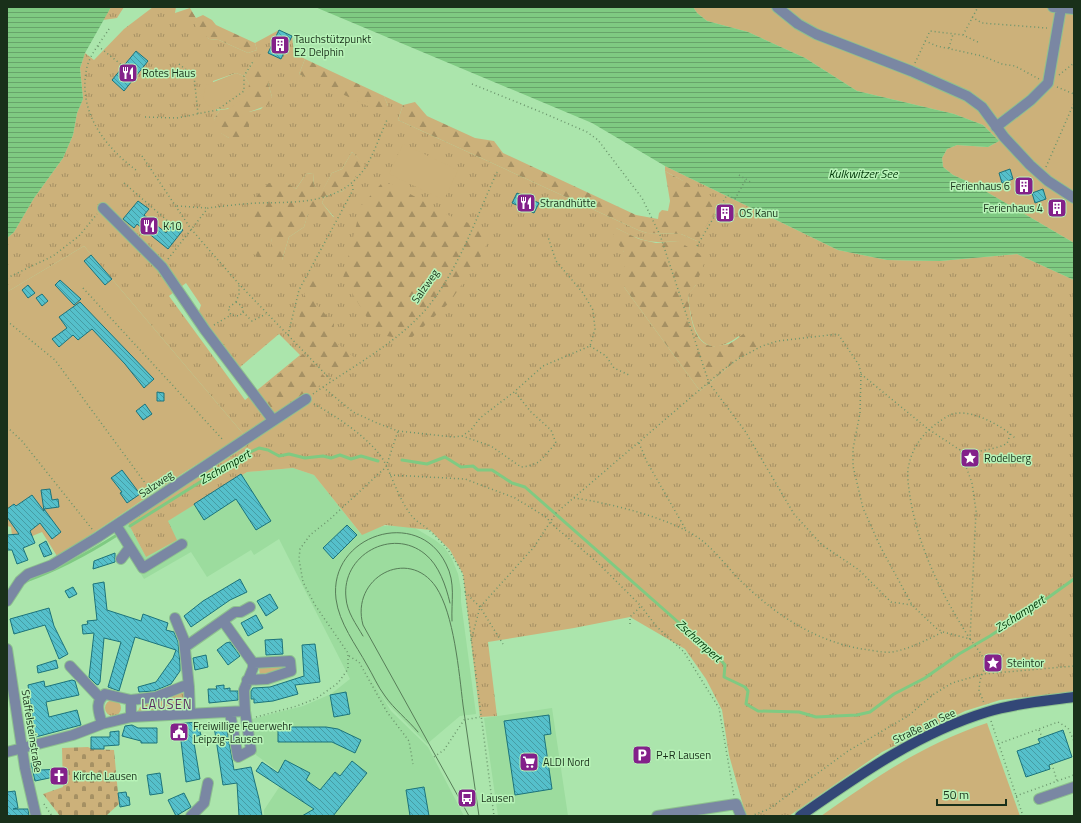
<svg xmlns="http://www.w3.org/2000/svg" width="1081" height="823" viewBox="0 0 1081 823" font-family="'Titillium Web',sans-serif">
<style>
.built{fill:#9cdc9e}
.grass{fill:url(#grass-tufts);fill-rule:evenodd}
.forest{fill:url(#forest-firs)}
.cemetery{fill:url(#cemetery-stones)}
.park{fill:#ccb17a}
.water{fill:url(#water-rules)}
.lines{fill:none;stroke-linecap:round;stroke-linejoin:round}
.stream{stroke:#7fca82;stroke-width:3}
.building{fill:url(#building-back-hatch);stroke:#1c737b}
.minor-casing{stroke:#8ec18f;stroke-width:12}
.major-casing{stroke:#8ec18f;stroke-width:12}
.path{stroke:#6b956c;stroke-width:1.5;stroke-dasharray:1 3;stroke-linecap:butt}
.minor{stroke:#7a87a3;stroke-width:10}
.major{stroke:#334777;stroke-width:10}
.tram{stroke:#577d58;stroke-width:1}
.labels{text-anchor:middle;stroke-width:3;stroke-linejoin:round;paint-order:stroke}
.poi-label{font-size:11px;fill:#19301a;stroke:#b8f3b8;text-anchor:start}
.street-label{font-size:11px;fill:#19301a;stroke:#b8f3b8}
.water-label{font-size:12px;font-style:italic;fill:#003708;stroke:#b8f3b8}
.quarter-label{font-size:13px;letter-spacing:1px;fill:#5e2f61;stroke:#b8f3b8}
</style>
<defs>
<pattern id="grass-tufts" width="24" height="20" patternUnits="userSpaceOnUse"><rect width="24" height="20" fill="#ccb17a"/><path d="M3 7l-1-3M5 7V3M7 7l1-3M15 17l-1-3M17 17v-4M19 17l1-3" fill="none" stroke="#a59063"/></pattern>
<pattern id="forest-firs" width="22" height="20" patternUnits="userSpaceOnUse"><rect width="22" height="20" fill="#ccb17a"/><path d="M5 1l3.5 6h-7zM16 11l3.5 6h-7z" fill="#a59063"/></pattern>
<pattern id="cemetery-stones" width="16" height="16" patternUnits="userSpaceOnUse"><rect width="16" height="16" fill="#ccb17a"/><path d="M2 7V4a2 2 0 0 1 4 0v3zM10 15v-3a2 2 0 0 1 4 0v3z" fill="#a59063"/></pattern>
<pattern id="water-rules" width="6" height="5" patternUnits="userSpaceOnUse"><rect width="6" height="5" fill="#7fca82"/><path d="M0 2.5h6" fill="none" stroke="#67a46a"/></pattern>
<pattern id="building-back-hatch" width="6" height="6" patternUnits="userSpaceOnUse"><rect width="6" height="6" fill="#55c0cb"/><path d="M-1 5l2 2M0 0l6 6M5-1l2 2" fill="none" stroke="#469ca4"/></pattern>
</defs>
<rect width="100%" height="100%" fill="#abe5ac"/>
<path class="built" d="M293 468 314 475 361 534 383 526H402L415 528 435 540 444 547 452 559 458 574 461 590V602L476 714 460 716 427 744 387 703 352 647 391 711 428 747 464 816H264V810L286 777 256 755 252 719 303 706 331 694 350 679 279 539 254 555 251 550 207 577 191 552 144 579 115 531 128 523 146 557 167 521 247 472Z
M552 708 568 816H498L484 718Z"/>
<path class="grass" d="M111 7H124L117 18 103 20Z
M153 7H176L175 13 195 20 209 39 219 40 248 53 257 50 255 43 279 30 268 53 281 59 292 36 294 53 305 59 299 74 388 106 384 96 403 105 398 120 638 230 647 233 681 234 697 241 683 181 665 171V166L838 250 887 260 940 261 1017 254 1074 280V692L1000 700 965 711 882 752 789 816H746L729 755 722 710 706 679 685 649 630 617 574 628 488 642 497 716 480 717 463 574 450 550 430 530 385 525 362 535 314 475 293 468 247 472 168 521 177 540 146 557 128 523 246 446 245 436 84 246 7 292V238L14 232 34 198 63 158 73 135 77 113 83 99 80 68 85 53 94 60 124 29ZM253 62 268 83 272 97 261 109 249 112V136L229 138 221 133 214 119 220 110 216 111 213 81 236 73 244 76ZM352 152 364 165 343 191 325 196 322 203 334 217 308 213 304 227 289 237 282 260 273 247 271 238 267 185C280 180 286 182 296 189L306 174 313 173 314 186 322 192 332 173 342 169ZM616 228C642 241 648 244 678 241L696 285 688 294C691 327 700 365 739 336L748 352 738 359 700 391 624 287V252ZM186 283 201 305 198 314 239 368 279 334 300 355 245 400 169 296Z
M288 663 289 669 260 676 259 668 267 665Z
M181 691 185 694V707L183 709 142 713 138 711 140 707Z
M105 708a8 8 0 1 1 16 0a8 8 0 1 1-16 0Z"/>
<path class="forest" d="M190 8 196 18 203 15 212 20 216 25 255 43 257 50 248 53 219 40 209 39 196 27 195 20 176 21 175 13Z
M305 59 384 96 388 106 383 113 299 74Z
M253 62 275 73 268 83 272 97 268 105 249 112V136L240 141 229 138 215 130 214 119 220 110 228 109 249 84 244 76Z
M415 102 427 116 475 138 494 141 503 153 636 215 658 219 659 213 662 210 668 211 670 201 665 171C682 181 700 188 716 200V209L697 241 681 234 647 233 638 230 398 120 403 105Z
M352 152 365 165 343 191 325 196 322 203 334 218 316 219 308 214 304 227 289 237 282 260 261 261 251 251 272 247 271 238C267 236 262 234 260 232 244 217 257 180 279 181 286 182 291 185 296 189L306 174 313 173 314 186 322 191 332 173 342 169Z
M381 184H392L450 216 482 228 490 237 483 253 450 302 409 340 381 335 369 321 343 278 361 206Z
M616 228 639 239 656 243 678 241 706 258 696 285 688 295C690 311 692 349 717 346 720 345 725 345 729 344 736 340 743 334 749 329L758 331 761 338 762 346 738 359 700 391 624 287V252L614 238 613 230Z
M310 276 322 282 316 304 334 324 333 340 356 359 334 375C324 366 312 356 303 345 292 330 305 292 310 276Z
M303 354 328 380 284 409H272L259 391Z"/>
<path class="cemetery" d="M88 747 92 749 114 750 119 804 107 815 103 816H60L43 794 63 787 62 748Z"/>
<path class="park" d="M693 7H1074V243L973 184 953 175 943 167 942 158 947 149 957 145 988 147 999 141 983 125 954 114 857 91 805 58 748 32 707 21 697 13Z
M236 73 244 76 249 84C248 105 212 122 203 97L206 85Z
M403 144 458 170 444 200 389 174Z
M84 246 245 436C180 471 121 517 57 556L42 532 13 544 11 527 7 526V292Z
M987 723 1020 816H821C877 777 921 745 987 723Z"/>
<path class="water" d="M7 7H111L85 53 80 68 83 99 77 113 73 135 63 158 34 198 14 232 7 238Z
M315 7H693L697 13 707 21 748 32 805 58 857 91 954 114 983 125 999 141 988 147 957 145 947 149 942 158 943 167 953 175 973 184 1074 243V280L1017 254 940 261 887 260 838 250 665 166 592 123Z"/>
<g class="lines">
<path class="stream" d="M402 460 427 464 445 457 461 467 473 466 478 470H492L512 483 525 487 720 659 725 665 724 677 745 687 748 691 746 704 758 711 799 712 816 717 857 715 870 712 894 694 925 678 959 654 990 636 1049 597 1074 579
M130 526 240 457 259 448 268 450 279 456 289 454 305 458 323 456 331 458 340 455 351 459 361 456 378 461
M26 581C60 569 87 554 117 535"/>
</g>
<path class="building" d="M279 30 292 36 281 59 268 53Z
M136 51 148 61 124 91 112 80Z
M1010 169 1013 179 1002 183 999 173Z
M1028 179 1031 190 1020 194 1016 183Z
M1043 189 1046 199 1035 203 1032 193Z
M517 193 539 203 534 213 512 203Z
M138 201 149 209 144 215 166 233 174 223 183 230 168 249 137 224 134 228 123 219Z
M1060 201 1064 211 1053 215 1049 204Z
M91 255 112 279 105 285 84 261Z
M60 280 81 299 74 305 55 285Z
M28 285 35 293 28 298 22 290Z
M42 294 48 301 42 306 36 298Z
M80 302 154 379 144 388 125 364 92 329 78 340 73 335 59 347 52 339 67 328 59 317Z
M157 392 164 393V401H157Z
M145 404 152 414 143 420 136 411Z
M122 470 140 494 127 503 120 493 122 492 111 478Z
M241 474 271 521 256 530 236 499 204 520 194 504Z
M50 489 52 500 58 499 59 507 44 509 61 532 52 539 40 523 30 531 35 543 23 548 28 560 17 564 12 550H7V535L19 534 7 517V509L14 504 16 506 32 495 44 511 41 490Z
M347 525 357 535 333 559 323 548Z
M46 541 52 554 44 557 39 545Z
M115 553V562L93 569 94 561Z
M240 579 247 592 230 600 191 627 184 616 203 601Z
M104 582 107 610 141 621 143 614 168 623 166 630 174 632 178 642 180 664V671L171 684 154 691 139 692 138 687 156 682 173 658 176 650 135 637 119 691 108 687 121 642 104 638 100 682 98 685 96 684 89 677 94 633 83 634 82 625 88 624 87 621 97 620 93 584Z
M73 587 77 594 69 598 65 591Z
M270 594 278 608 266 616 257 601Z
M49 608 54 626 68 654 59 659 45 625 14 634 10 619Z
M256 615 263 628 248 636 241 623Z
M282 639 283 654 266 655 265 640Z
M230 642 240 656 228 665 217 650 226 643Z
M315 644 320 682 295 685 298 694 273 701 254 703V699H251V691L253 688 270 687 304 676 302 645Z
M206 655 208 667 195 670 193 658Z
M56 660 58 668 38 673 37 666Z
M72 680 75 681 79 695 46 702 49 717 77 710 81 725 32 738 28 723 33 722 28 685 44 681 45 687Z
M224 685V689L230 688V691H238V700L209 703 208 689H217L216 686Z
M346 692 350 714 334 717 330 695Z
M549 715 551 734 544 735 552 789 515 795 504 721Z
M197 722 201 735 193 737 200 779 186 782 181 741 175 724Z
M132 725 138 728H157V743H141V741L122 736 125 726Z
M226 725 234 770 251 767 259 799 262 816H239L237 783 223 785 214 726Z
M278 727H326L338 729 361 740 355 753 332 742H278Z
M1063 730 1072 757 1049 765 1050 769 1026 777 1017 751 1040 743 1038 739Z
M119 731V745L104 746V749H91V737H110V732Z
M285 760 310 773 306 780 320 790 335 772 340 776 352 761 367 773 333 816H302L314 809 256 771 262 762 278 773Z
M39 761 40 770 63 769 64 783H55L54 777 35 781 31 763Z
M160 773 163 793 150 795 147 775Z
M424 787 429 816H410L406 790Z
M15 791 18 808 13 809H28L29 816H7V792Z
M126 792 127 797H129L130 805 120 807 118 793Z
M184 793 191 807 176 816 168 800Z"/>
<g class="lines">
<defs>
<path id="minor" d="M777 7 798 24 816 34 911 71 967 96 982 107 1004 137 1030 165 1048 181 1074 198
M1053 7 1074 9
M996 127 1031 100 1048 83 1061 8
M103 208 162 267 205 330 273 420
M116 525 143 568 182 544
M121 559 130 547
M7 601 20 581 28 574 52 565 98 537 306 399
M175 618 184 640 189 687
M223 621 253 663V668L244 690 245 711
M185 647 235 612H241L250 607
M7 649 25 768 36 816
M70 666 100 698
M247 680 267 679 291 671 290 661 253 663
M131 700 156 697 184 686 189 687 190 714
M102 724C99 712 94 703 105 694L131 700V717
M7 752 73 735 102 724 131 717 245 711 251 750 238 757 230 713
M1039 799 1074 787
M191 816 204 803 208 783
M657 816 736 804 741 816"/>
<path id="major" d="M800 816C859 775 918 733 987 712 1016 703 1045 701 1074 697"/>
</defs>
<use href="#minor" class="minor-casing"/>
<use href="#major" class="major-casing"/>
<path class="path" d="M972 17 982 23 1047 28
M109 29C101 42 88 56 86 72 79 113 105 147 136 170
M963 35 978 7
M925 41 937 46 982 56 1002 64 1015 66 1039 79
M98 46 123 66
M949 48 953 34
M915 63 930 31 963 35 980 43
M179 64 194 76 198 114
M1059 75 1074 63
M472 84 541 112 587 132 598 140 642 198 660 235 709 383 745 431 794 514 822 545 859 570 891 602 912 605
M1057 87 1074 94
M145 117 177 118 217 110 244 91V76L254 60
M142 156 191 229 238 283 332 381
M1046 167 1074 103
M739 175 752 183
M124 183 170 223 164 231
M177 206 207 208
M697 246 727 195 735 199 746 179
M168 259 208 208C224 206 240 204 257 203 297 202 340 205 365 168 374 154 380 135 387 120
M7 278 53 256 79 236 97 214
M83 288 224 441
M236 302 242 306 243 312 239 316 231 315 228 308Z
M236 302 239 294V285
M243 312 252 321 266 314
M7 321 55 360 151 491
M214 325 231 315
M288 335 299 290 353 190 352 182
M590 346 606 356 614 368 629 375
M861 374 928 429 960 450 972 483 976 511 970 639
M323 387 353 412 377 423 398 431 453 437 462 436 471 430 480 418 514 392 543 366 590 346 595 329 593 310 583 293 556 261 548 237
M313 394C351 367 396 344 427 308 459 269 476 218 497 172
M314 404C336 416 371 439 384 461 393 479 399 499 411 515 416 522 424 525 430 531 447 546 452 555 463 574L494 816
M7 427 22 441 92 529
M462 436 491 446 521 467 529 466 539 462 556 443 551 430 531 412 515 392
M639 443 647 462 686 530
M961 451C966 455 1002 448 1007 443 1009 440 1009 436 1010 434
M390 475 465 479 515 498 546 517 554 526 598 563 641 606 656 626 684 652 719 708 734 796
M574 498C609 503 671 518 700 539 717 552 729 570 744 584 777 616 816 641 862 649 871 650 882 653 892 652 910 649 926 640 943 632
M465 592 480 607 503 644
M630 624V617L641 606
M970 639C942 595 919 550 910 497 909 488 906 474 909 464 914 442 929 427 948 416 966 405 1003 426 1016 439
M471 641 480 607 534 547 556 513 724 369 738 359 762 346 778 341 838 334 859 365 861 374 860 413 853 449V466L863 508 880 546 912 605 936 628 943 632 970 639 979 651 984 659 985 667 980 680 979 690 984 703
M349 656 359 662 387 712 409 741 413 764
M256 717 297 706 317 698 338 683 348 669V653L315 605 303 582 299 559 300 549 310 535 329 520 386 467 398 431
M991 721 1023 816
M172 725 175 736
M1039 730 1042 737
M998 744 1058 722 1068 728 1074 741
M434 757 444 750 464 720 480 717
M1052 764 1057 781
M1016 796 1074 775
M44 804 52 816
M751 816 769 809 848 751 908 716 934 694 952 683 983 674 1074 666"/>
<use href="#minor" class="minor"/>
<use href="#major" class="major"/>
<path class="tram" d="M363 636C356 624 347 612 346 598 341 555 392 527 425 554 439 565 446 586 450 603
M418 732C408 720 394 709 385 696 378 687 373 675 367 665 356 645 339 623 336 599 328 535 418 506 446 564 456 583 451 601 452 621
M469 816 363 625C350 578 408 546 436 587 454 614 459 672 463 705 468 742 474 779 479 816"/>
</g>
<defs>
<symbol id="building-square" viewBox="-11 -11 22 22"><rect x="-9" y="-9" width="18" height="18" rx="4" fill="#83218a" stroke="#b8f3b8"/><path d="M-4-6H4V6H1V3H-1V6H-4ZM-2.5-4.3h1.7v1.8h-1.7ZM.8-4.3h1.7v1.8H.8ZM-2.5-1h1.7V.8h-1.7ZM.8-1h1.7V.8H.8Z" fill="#fff"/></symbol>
<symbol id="restaurant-square" viewBox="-11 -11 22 22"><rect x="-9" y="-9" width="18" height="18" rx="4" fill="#83218a" stroke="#b8f3b8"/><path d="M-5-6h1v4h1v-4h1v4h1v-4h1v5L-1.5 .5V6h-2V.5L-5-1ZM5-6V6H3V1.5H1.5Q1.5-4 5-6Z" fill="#fff"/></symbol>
<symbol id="sight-square" viewBox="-11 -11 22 22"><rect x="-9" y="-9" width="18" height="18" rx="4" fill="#83218a" stroke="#b8f3b8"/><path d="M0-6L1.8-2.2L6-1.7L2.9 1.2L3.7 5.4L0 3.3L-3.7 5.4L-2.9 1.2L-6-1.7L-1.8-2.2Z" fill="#fff"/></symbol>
<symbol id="civic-square" viewBox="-11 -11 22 22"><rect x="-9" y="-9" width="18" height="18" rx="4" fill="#83218a" stroke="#b8f3b8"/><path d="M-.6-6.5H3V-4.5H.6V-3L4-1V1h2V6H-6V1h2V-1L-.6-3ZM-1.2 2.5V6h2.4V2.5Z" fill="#fff"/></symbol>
<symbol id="parking-square" viewBox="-11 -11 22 22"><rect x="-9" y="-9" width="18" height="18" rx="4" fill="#83218a" stroke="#b8f3b8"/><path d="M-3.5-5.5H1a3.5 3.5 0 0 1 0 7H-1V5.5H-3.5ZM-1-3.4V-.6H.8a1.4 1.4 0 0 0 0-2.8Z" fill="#fff"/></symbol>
<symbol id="supermarket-square" viewBox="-11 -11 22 22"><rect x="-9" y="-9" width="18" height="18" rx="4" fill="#83218a" stroke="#b8f3b8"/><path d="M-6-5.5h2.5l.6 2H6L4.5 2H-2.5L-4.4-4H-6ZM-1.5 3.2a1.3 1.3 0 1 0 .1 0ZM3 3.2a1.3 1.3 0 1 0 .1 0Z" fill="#fff"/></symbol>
<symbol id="church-square" viewBox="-11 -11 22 22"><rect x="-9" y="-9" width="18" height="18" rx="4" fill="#83218a" stroke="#b8f3b8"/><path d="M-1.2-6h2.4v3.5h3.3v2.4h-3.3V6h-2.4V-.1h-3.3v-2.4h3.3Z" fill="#fff"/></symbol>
<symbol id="bus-square" viewBox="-11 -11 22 22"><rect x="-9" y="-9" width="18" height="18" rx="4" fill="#83218a" stroke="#b8f3b8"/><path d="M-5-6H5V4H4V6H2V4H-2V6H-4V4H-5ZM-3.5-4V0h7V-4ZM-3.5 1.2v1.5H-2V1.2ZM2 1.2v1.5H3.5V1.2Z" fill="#fff"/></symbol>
</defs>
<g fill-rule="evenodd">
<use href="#building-square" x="269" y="34" width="22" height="22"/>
<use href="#restaurant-square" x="117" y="62" width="22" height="22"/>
<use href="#building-square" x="1013" y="175" width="22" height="22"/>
<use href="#restaurant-square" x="515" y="192" width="22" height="22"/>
<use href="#building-square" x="1046" y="197" width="22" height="22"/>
<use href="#building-square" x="714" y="202" width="22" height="22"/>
<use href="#restaurant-square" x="138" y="215" width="22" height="22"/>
<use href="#sight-square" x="959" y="447" width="22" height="22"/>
<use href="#sight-square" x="982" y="652" width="22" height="22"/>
<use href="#civic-square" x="168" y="721" width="22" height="22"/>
<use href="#parking-square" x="631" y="744" width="22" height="22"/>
<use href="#supermarket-square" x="518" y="751" width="22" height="22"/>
<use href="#church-square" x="48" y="765" width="22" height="22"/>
<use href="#bus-square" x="456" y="787" width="22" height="22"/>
</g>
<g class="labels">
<g class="poi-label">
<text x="294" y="43">Tauchstützpunkt<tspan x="294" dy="13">E2 Delphin</tspan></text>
<text x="142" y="77">Rotes Haus</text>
<text x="1010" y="190" text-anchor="end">Ferienhaus 6</text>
<text x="540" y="207">Strandhütte</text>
<text x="1043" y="212" text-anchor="end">Ferienhaus 4</text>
<text x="739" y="217">OS Kanu</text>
<text x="163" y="230">K10</text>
<text x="984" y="462">Rodelberg</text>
<text x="1007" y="667">Steintor</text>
<text x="193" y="730">Freiwillige Feuerwehr<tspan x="193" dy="13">Leipzig-Lausen</tspan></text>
<text x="656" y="759">P+R Lausen</text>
<text x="543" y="766">ALDI Nord</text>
<text x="73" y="780">Kirche Lausen</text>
<text x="481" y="802">Lausen</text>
</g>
<g class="street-label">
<text transform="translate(425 286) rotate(-55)" y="4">Salzweg</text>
<text transform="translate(156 484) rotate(-34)" y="4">Salzweg</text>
<text transform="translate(924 726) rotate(-25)" y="4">Straße am See</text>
<text transform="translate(32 731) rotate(81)" y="4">Staffelsteinstraße</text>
</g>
<g class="water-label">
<text x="863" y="178">Kulkwitzer See</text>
<text transform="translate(225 467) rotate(-30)" y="4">Zschampert</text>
<text transform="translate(1020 614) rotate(-33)" y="4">Zschampert</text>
<text transform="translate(699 641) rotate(42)" y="4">Zschampert</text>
</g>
<g class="quarter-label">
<text x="167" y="709">LAUSEN</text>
</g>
</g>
<rect width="1081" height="823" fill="none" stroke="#19301a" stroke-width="16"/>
<path d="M937 799v6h69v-6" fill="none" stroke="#19301a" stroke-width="2"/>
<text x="943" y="799" font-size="12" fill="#19301a" stroke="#b8f3b8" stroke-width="3" paint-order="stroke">50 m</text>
</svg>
